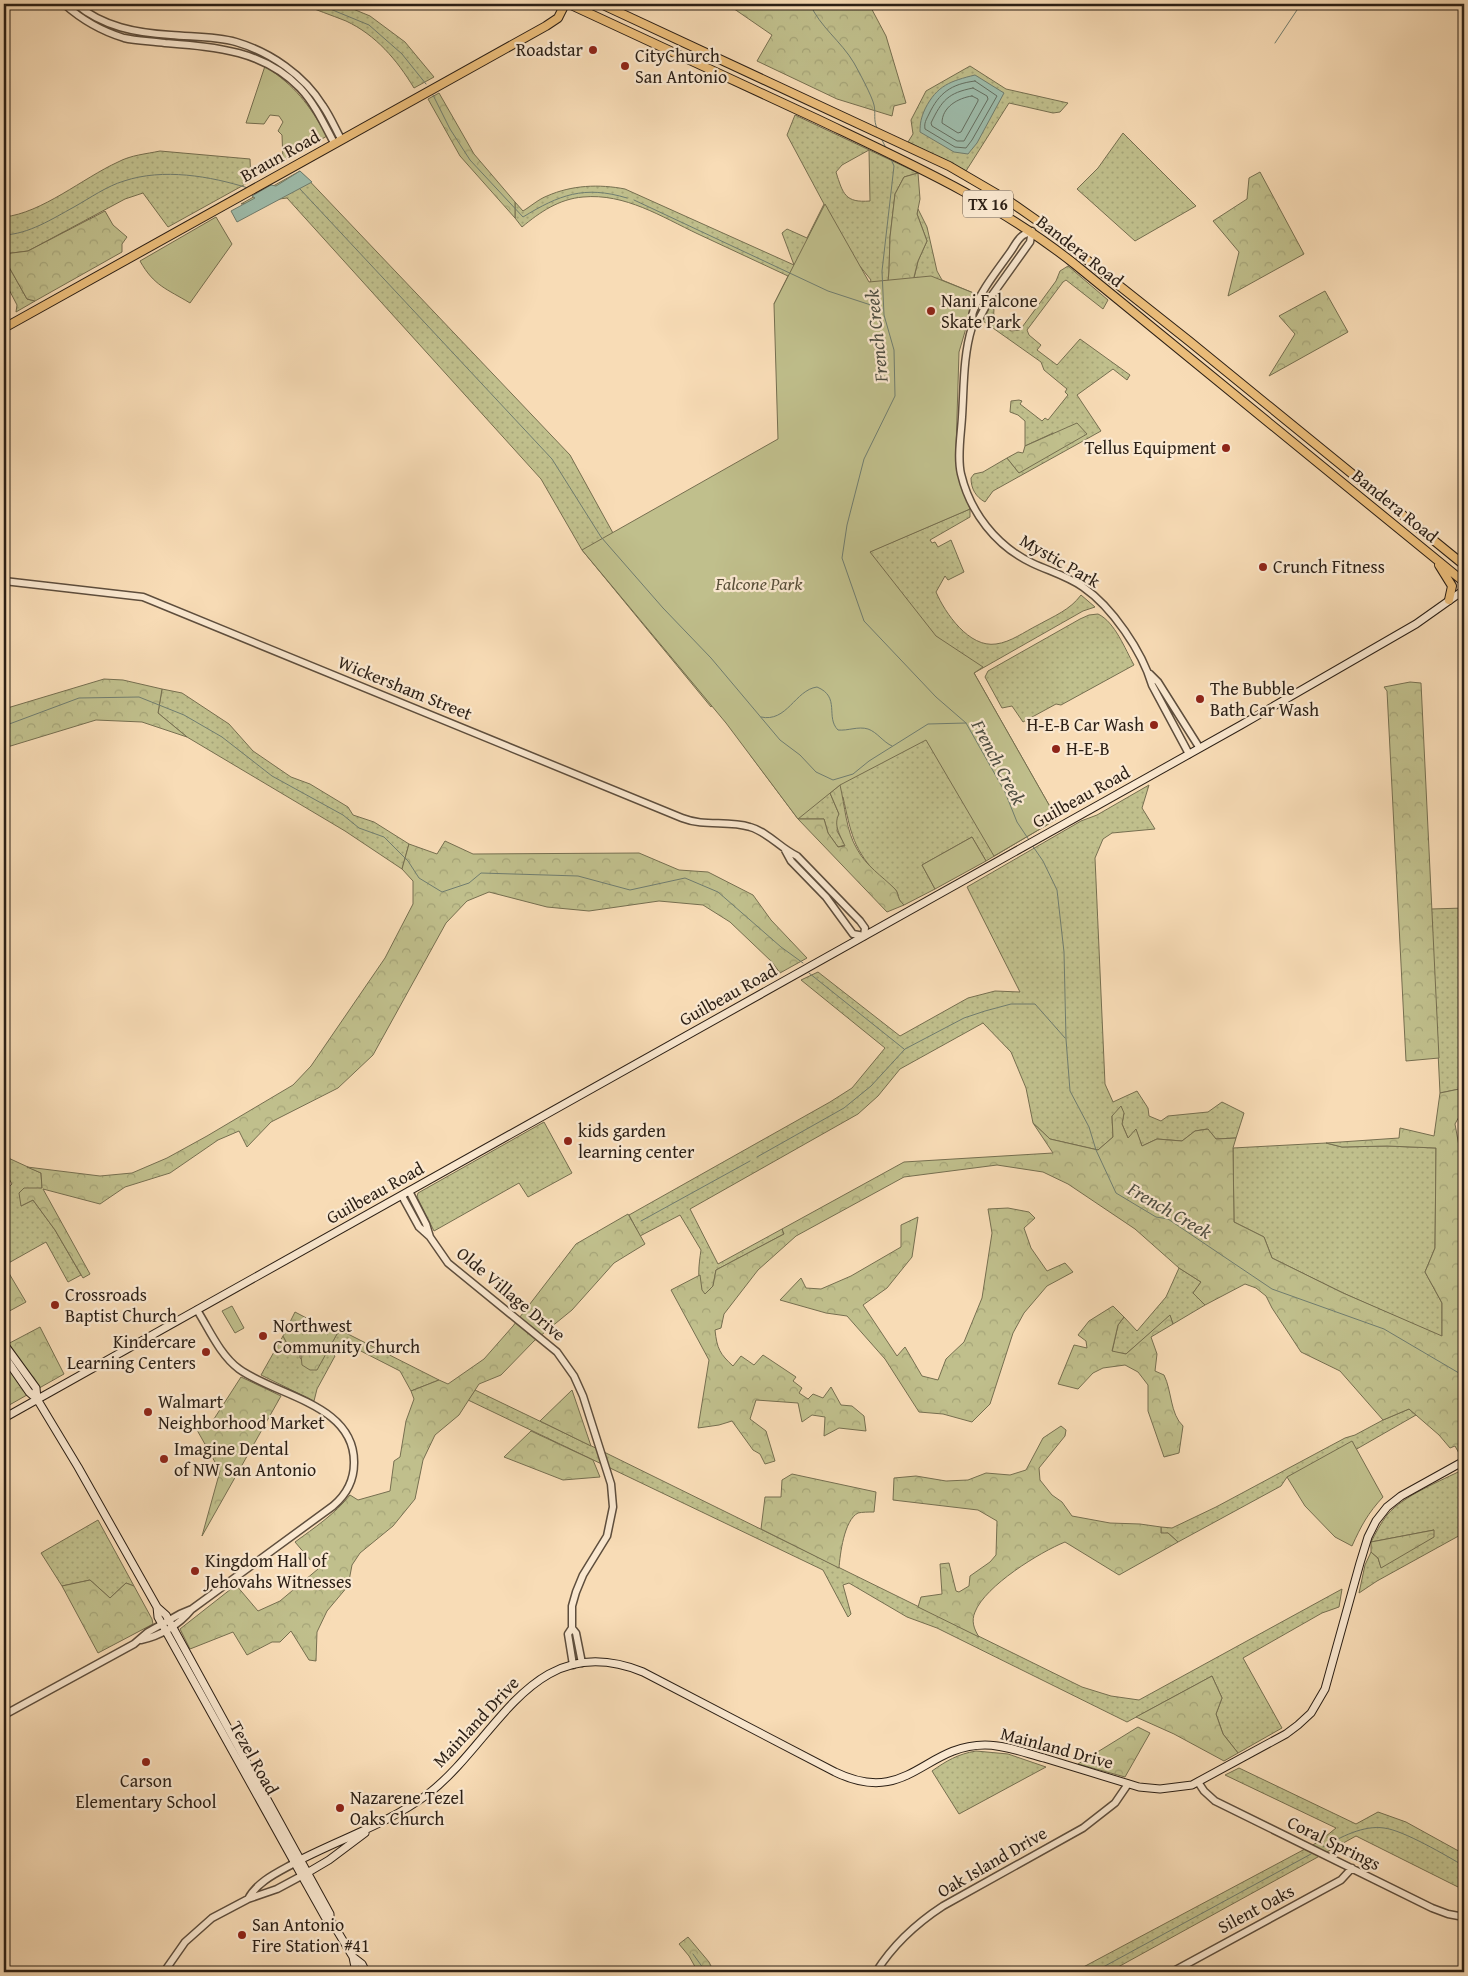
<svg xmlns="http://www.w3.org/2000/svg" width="1468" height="1976" viewBox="0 0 1468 1976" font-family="'Gentium Book Plus',serif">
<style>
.grass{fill:url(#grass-dots);stroke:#766f50;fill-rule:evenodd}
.forest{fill:url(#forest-crowns);stroke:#766f50}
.park{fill:#c0bf8c;stroke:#766f50}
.water{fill:#9ebcab;stroke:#707d6f}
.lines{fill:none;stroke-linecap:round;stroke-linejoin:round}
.shore{stroke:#646e60;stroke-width:1}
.stream{stroke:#707d6f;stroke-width:1}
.tertiary-casing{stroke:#5e4e3d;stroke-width:9}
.secondary-casing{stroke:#2b1f15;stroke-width:9}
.primary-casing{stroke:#2b1f15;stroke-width:10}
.tertiary{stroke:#fae8d0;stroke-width:6}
.secondary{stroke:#fae8d0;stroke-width:7}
.primary{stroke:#ecbe7b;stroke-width:8}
.poi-dot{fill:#8f2418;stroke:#fae8d0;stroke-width:2}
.labels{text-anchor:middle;stroke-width:4.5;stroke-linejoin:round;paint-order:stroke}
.shield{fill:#fae8d0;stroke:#695b4d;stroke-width:1}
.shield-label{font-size:16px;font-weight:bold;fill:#2b1f15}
.poi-label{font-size:18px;fill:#2b1f15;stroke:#fae8d0;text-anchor:start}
.street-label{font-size:18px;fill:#2b1f15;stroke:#fae8d0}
.park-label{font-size:18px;font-style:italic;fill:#584f39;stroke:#fae8d0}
.water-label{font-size:19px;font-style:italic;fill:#4e4e42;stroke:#fae8d0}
</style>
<defs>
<pattern id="grass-dots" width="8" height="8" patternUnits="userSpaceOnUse" patternTransform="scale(1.25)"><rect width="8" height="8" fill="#c0bf8c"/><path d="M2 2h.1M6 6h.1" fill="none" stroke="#a5a478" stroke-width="1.8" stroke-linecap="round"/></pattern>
<pattern id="forest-crowns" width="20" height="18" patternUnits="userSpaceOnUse" patternTransform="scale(1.25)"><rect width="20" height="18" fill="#c0bf8c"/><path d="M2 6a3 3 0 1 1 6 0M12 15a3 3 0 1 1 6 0" fill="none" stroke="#a5a478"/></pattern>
</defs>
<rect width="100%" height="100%" fill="#f8dcb6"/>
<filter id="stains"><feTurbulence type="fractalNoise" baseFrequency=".004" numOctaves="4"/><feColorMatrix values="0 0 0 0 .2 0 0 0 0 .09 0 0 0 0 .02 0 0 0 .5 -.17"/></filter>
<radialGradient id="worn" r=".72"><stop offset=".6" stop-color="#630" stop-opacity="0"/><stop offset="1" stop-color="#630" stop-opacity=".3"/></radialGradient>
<path class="grass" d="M302 4H341L370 16 405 42 434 77 414 88C397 60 376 35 346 21 331 15 316 10 302 4Z
M970 66 1006 89 1068 103 1060 112 1053 113 1009 103 966 171 908 142 913 134 911 120 926 91Z
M795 115 918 173 904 177 895 194 890 237 889 271 869 552 970 509V517L930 540 932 543 935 542 938 547 951 540 964 572 948 580 945 576 936 592C945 613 969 648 996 644 1011 642 1024 632 1038 625 1054 616 1070 610 1081 595L1095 607 1083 611 974 673 1057 819 986 861 972 837 922 865 935 889 904 905C896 898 900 895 895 889 890 885 884 881 880 877 853 850 851 833 843 797L830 793 839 814 837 831 845 845 838 847 828 833 824 819H798L751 756 720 695 711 707 582 550 541 479 287 198 241 204 300 171 570 455 613 533 625 545 788 448 871 280 851 255 774 304 788 276C758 262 728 248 698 234 662 217 625 193 583 197 559 199 540 212 522 227L515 218V202L523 211C531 206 539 199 547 196 572 185 599 184 625 189L794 265 782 233 787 229 807 238 824 204 787 135ZM869 150 870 201C845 203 843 194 836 172L842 165Z
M1123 133 1196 206 1135 241 1077 189 1098 168Z
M160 151 250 159 251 181 168 227 143 193 125 199 28 251 4 254V217C42 213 83 178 118 162 131 155 146 154 160 151Z
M918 209 927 227 937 271 942 280 976 294 914 278 918 261 927 241 917 214Z
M4 258 27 299 35 301 16 312 17 305 4 280Z
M1068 266 1108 300 1103 309 1066 280 1063 282 1027 330 1029 335 1041 345 1037 350 1057 365 1080 339 1130 375 1127 380 1113 369 1077 395 1101 431 993 491 985 502C976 497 971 489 971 478L974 474 983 472 1007 458 1019 473 1053 433 1025 446V421L1018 415 1010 412 1011 401 1019 400 1022 401 1020 404 1042 421 1045 418 1048 420 1068 395 1065 392 1067 389 1044 370 1041 362 983 321 990 307 994 309C992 321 1001 326 1011 331L1020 330 1056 281 1060 271Z
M1098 614C1115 622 1125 649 1134 665L1061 705 1056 704 1023 722 1012 706 1002 708 985 677 988 671 1080 619 1089 615Z
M162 689 182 693 229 724 253 751 291 777 310 784 348 807 353 815 374 822 409 844 402 869 345 831 187 737 158 713Z
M1149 785 1142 808 1155 829 1112 833 1103 839 1095 858 1105 1084 1113 1102 1137 1091 1148 1108 1149 1116 1161 1121 1168 1116 1208 1112 1222 1102 1244 1113 1236 1138 1216 1139 1207 1129 1195 1131 1182 1141 1157 1139 1142 1146 1136 1130 1128 1138 1122 1124 1124 1113 1112 1116 1113 1137 1098 1150 1050 1139 1033 1123 1026 1088 1011 1052 983 1023 900 1069 878 1096 858 1114 690 1209 718 1264 782 1229 784 1234 716 1270 713 1286 704 1295C696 1282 699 1264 701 1250L680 1215 640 1236 629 1215 830 1102 852 1088 885 1048 801 980 818 972 900 1036 968 998 995 991 1020 992 967 887 1081 821 1097 815Z
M1464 908V1088L1440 1093 1431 909Z
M544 1122 572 1173 528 1197 519 1183 434 1231 417 1197 418 1193Z
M1326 1143 1342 1147 1387 1146 1436 1148 1435 1248 1425 1272 1442 1303V1337L1343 1293 1272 1258 1264 1237 1234 1222 1233 1148Z
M4 1156 41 1173 42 1188 21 1206 33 1200 55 1230 81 1275 68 1282 46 1242 5 1265 10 1275 4 1276V1192L12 1184 4 1170Z
M1179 1268 1201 1282 1193 1293 1205 1305 1173 1324 1170 1316 1126 1354 1112 1352 1118 1325 1124 1317 1137 1331 1166 1297Z
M342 1331 439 1380 411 1391 400 1371 351 1346 343 1348 338 1346 333 1354 335 1356 317 1389 314 1401 261 1375 283 1336 290 1349 300 1346V1358L316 1370 337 1334Z
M475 1390 606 1453 1082 1687 1111 1696 1139 1700 1342 1589 1339 1607 1322 1613 1243 1658 1282 1728 1238 1753 1223 1734 1216 1714 1222 1698 1212 1676 1127 1722 937 1628 907 1617 849 1583 843 1585 851 1614 848 1617 823 1570 468 1400Z
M1409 1409 1416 1415 1355 1450 1287 1477 1281 1486 1178 1542 1168 1533 1161 1534V1527L1172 1528 1216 1507 1345 1438 1355 1435 1383 1420Z
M1464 1469V1533L1377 1581 1359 1593 1365 1565 1371 1552 1378 1558 1381 1567 1434 1530 1371 1542C1376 1533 1380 1524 1387 1515 1404 1495 1441 1481 1464 1469Z
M98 1520 134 1586 126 1583 110 1598 90 1580 62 1586 41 1553Z
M976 1751 1008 1754 1046 1767 959 1814 932 1771C946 1761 958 1754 976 1751Z
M1239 1768 1356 1824 1378 1812 1406 1822 1464 1854V1890L1356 1836 1109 1972H1074L1320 1841 1336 1828 1225 1775Z"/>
<path class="forest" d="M727 4H869L886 36 906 103 894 106 892 116 837 99 757 61 772 35Z
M439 93 474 154 515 202V218L460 156 428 99Z
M1260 172 1304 254 1228 296 1239 252 1213 221 1247 199 1249 178Z
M918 173 920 199 917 214 927 241 918 261 910 293 886 303 889 271 890 237 895 194 904 177Z
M105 211 113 225 127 237 122 244V252L35 301 27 299 4 258V254L28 251Z
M1325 291 1348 332 1269 376 1295 334 1279 316Z
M1077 423 1087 434 1019 473 1007 458 1018 452 1023 453 1025 446Z
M104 679 123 680 162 689 158 713 187 737 142 722 96 720 4 748V709Z
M1410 682 1421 683 1439 1058 1406 1061 1387 691 1384 687Z
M840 785C845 806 846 831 857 849 866 866 882 876 895 889 900 895 896 898 904 905L887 912 798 819H824L828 833 838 847 845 846C840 835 833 825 839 814L830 793Z
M445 841 473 854 639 853 679 870 708 872 753 895 771 920 807 958 780 973 772 962 730 922 703 905 659 901 589 911 547 907 489 892 467 901 446 923 373 1055 338 1088 271 1122 247 1147 239 1131 218 1140 170 1173 125 1187 100 1204 43 1189 90 1274 83 1278 55 1230 33 1200 21 1206 19 1193 24 1188H42L41 1173 27 1167 100 1176 132 1173 167 1158 207 1136 293 1085 311 1066 385 958 413 904V881L402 869 409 844 437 854Z
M1464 1088V1111L1461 1113 1455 1124 1464 1174V1452L1460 1455 1455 1446 1450 1448 1439 1435 1409 1409 1383 1420 1340 1371 1301 1352 1272 1308 1266 1296 1256 1288 1245 1284 1205 1305 1193 1293 1201 1282 1179 1268 1135 1229 1068 1184 1043 1172 997 1165 904 1177 796 1236 758 1270 724 1314 721 1328 715 1330C717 1349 720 1354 733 1366L741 1356 754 1365 763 1355 796 1377 793 1381 802 1388 799 1393 808 1399 813 1394 823 1398 831 1387 841 1405 852 1406 864 1416 866 1431 839 1428 824 1436 825 1417 812 1415 802 1422 798 1403 756 1400 750 1419 766 1431 775 1461 765 1464 760 1454 753 1450 732 1421 719 1425 698 1428 709 1360 671 1290 700 1275 702 1290 705 1294 713 1286 716 1270 784 1234 782 1229 904 1162 1053 1153 1033 1123 1050 1139 1098 1150 1113 1137 1112 1116 1121 1106 1124 1113 1122 1124 1128 1138 1136 1129 1142 1146 1157 1139 1182 1141 1195 1131 1208 1129 1216 1139 1236 1138 1233 1148 1234 1222 1264 1237 1272 1258 1343 1293 1442 1336V1303L1425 1272 1435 1248 1436 1148 1387 1146 1342 1147 1326 1143 1399 1138 1400 1128 1434 1136 1440 1093Z
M1008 1208 1029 1212 1035 1218 1024 1228 1031 1248 1047 1271 1065 1263 1073 1272 1047 1286 1024 1313 1013 1333 990 1404 972 1422 943 1414 919 1412 885 1359 847 1316 826 1313 780 1300 801 1278 806 1288 821 1289 851 1276 901 1247V1225L918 1217 912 1257 887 1288 863 1305 897 1356 905 1347 922 1376 938 1380 946 1359 964 1342 982 1298 992 1233 988 1209Z
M628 1214 645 1244 614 1263 572 1310 534 1341 501 1375 479 1384 459 1415 435 1435 423 1460 415 1499 393 1526 360 1553 352 1565 348 1586 327 1611 317 1632 316 1661 309 1660 291 1631 280 1642H272L247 1655 233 1632 190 1649 180 1629 236 1585 258 1611 280 1601 318 1569 295 1542C314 1528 335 1514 350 1495L358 1500 390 1491 394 1461 400 1457 406 1421 414 1399 411 1391 439 1380 448 1384 484 1359 513 1326 576 1244Z
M10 1275 26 1302 4 1314V1276Z
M1113 1306 1124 1317 1118 1325 1112 1351 1126 1354 1170 1315 1173 1324 1151 1337 1157 1354 1155 1371 1164 1375C1172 1391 1170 1414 1183 1426L1179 1453 1164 1457 1148 1411V1385L1138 1372 1125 1365 1103 1368 1093 1373 1078 1389 1058 1384 1074 1345 1087 1348 1086 1341 1078 1335 1089 1321Z
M295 1312 337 1334 317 1370H310L302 1365 300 1346 290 1349 283 1336Z
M40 1327 64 1374 4 1408V1346Z
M241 1377 281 1396 202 1536 220 1471 197 1430 212 1422Z
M572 1390 591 1446 540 1421Z
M1061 1426 1066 1430 1065 1436 1039 1468 1040 1480 1052 1495 1062 1502 1072 1516 1110 1523 1140 1524 1161 1527V1533H1168L1178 1542 1119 1575 1065 1542C1040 1552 985 1586 975 1612 971 1621 974 1629 979 1637L918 1607 921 1597 942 1594 940 1564 949 1563 956 1591 959 1592 969 1586 970 1576 990 1562 996 1555 997 1521 978 1510 893 1500 894 1478 916 1476 946 1481 968 1480 986 1473 1010 1475 1026 1470 1043 1438Z
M531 1431 593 1460 600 1477 563 1480 504 1457Z
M792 1474 876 1492 874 1512C869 1512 862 1512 858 1513 844 1520 840 1555 839 1568L761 1529 765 1497H781L782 1480Z
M1434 1530V1537L1381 1568 1378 1558 1371 1552V1542Z
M90 1580 110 1598 126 1583 134 1586 152 1619 153 1624 98 1653 62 1586Z
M1212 1676 1222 1698 1216 1714 1223 1734 1238 1753 1224 1761 1174 1734 1136 1717Z
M1138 1727 1150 1733 1125 1777 1078 1764Z
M688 1937 709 1962 714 1972H698L689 1956 679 1944Z"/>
<path class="park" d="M265 66C296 87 308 103 327 136L283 161 282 135 278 131 283 122 279 116 270 115 264 124 246 123Z
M825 204 869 282 931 276 976 294 959 352 956 449 961 481 970 509 870 552 936 636 983 667 974 673 1057 819 994 856 926 740 840 785 798 819 726 723 582 550 778 439 774 304Z
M216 217 232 244 190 303C167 289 154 286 140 261Z
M972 837 986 861 935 889 922 865Z
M232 1306 244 1328 235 1333 222 1311Z
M1352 1441 1383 1497C1368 1513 1361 1526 1352 1546L1335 1537 1305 1506 1287 1477Z"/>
<path class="water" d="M975 75 1004 93 977 143 968 154 954 152 920 132C920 123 921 118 925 109 937 85 951 81 975 75Z
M300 171 312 182 237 222 231 211 255 198 252 196 271 185 276 186Z"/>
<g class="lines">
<path class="shore" d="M975 81 997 96 972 140 966 148 955 147 925 129C924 123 926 120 929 114 939 93 951 84 975 81Z
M973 88 987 96 988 99 964 141H957L932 126 931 123C942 100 948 93 973 88Z
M972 96 978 99V101L961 132 958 133 942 123C942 107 958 98 972 96Z"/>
<path class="stream" d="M318 4 369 25 402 54 426 84
M810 4C820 27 841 41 854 63 859 72 872 96 874 105 876 113 873 120 877 128
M1275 43 1301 4
M433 95 450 129 470 160 523 217C559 195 584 185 627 198
M881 138 886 148
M891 159 894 166 882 271 884 315 894 350 895 396 864 459 847 525 842 558 864 621 936 697 966 723 1005 792 1017 822 1029 840
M300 189 552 459 601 537 663 608 711 658 780 740 800 755 816 772 833 780 853 774 869 761 928 724 966 723
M634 200 828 291 883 309
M4 235C29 234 52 219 74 207 90 198 107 186 124 181 163 168 210 176 248 188
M761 717C787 723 795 690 817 687 841 697 825 717 838 730 848 731 858 726 868 729 877 732 883 742 892 746
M4 726 79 698 139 697 184 715 222 737 272 776 343 815 359 828 384 837 408 861 419 878 442 892 469 883 481 873 578 876 630 890 685 878 718 892 781 947 803 963
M1032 845 1043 861 1057 890 1064 952 1066 1039 1070 1091 1089 1127 1096 1150 1116 1193 1156 1217 1168 1219 1272 1289 1384 1329 1464 1376
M809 973 904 1049
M757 1157 844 1108 871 1086 905 1049 964 1018 985 1011 1011 1004H1035L1065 1038
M641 1221 750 1161
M1323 1847C1341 1837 1363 1825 1384 1828 1403 1830 1447 1856 1464 1866
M693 1954 706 1972
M1094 1972 1311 1854"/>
<defs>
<path id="tertiary" d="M64 4C82 20 101 31 124 38 137 41 152 41 165 43 215 47 263 50 300 88 315 104 324 124 334 143
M76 4C103 27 137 33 171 35 192 37 215 36 236 42 270 52 304 75 323 106 330 116 335 128 341 139
M973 324 979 319 990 298 1030 242 1032 231C1029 233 1024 234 1022 236 1017 240 1014 247 1011 251 997 271 981 290 973 312 971 317 974 322 972 327 963 356 964 387 962 417 961 435 957 457 961 474 970 512 996 546 1032 563 1049 571 1067 576 1083 587 1112 607 1142 651 1152 685L1189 754
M4 581 143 597 682 818C705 827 727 820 750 827 768 832 780 848 797 856L860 921 865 928 864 936 853 934 826 897 791 861 785 850
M1150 674 1158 682 1199 747
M409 1191 426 1224 430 1237 448 1263 557 1352 574 1376 583 1396 611 1484 613 1507 607 1536 583 1575 576 1592 572 1606V1628L576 1633 582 1663
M402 1196 419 1227 429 1236
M572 1628 568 1634 573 1665
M141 1640C160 1636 179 1625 191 1610
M4 1715 134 1644 148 1632 180 1614 192 1609 333 1506C346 1495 354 1480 354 1463 355 1404 276 1396 239 1369 220 1355 209 1329 197 1310
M1198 1782 1204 1791 1215 1801 1432 1908 1448 1914 1464 1917
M248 1899C258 1880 281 1871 298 1861
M164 1972 185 1942 212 1918 248 1899 277 1889 305 1874
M876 1972C893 1945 917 1923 943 1906L1083 1828 1115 1803 1128 1784
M1172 1972 1341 1880 1352 1868"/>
<path id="secondary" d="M4 1344 36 1388 37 1399
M4 1356 29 1392 37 1399 78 1467 157 1607 166 1615 330 1914V1919L353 1957 362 1964 366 1972
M4 1418 1241 725 1416 624 1464 590
M157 1607 158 1617 302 1876 325 1917 330 1919
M300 1860C343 1838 389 1823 428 1794 498 1740 532 1627 643 1672L835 1772C907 1807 924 1745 985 1745 1005 1745 1025 1753 1044 1758 1076 1768 1107 1777 1139 1787L1160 1789 1192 1785 1286 1734 1298 1725 1311 1713 1325 1689 1360 1563 1368 1537 1376 1521 1387 1507 1401 1496 1464 1461
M307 1873 329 1860 365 1833
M353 1957 356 1972"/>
<path id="primary" d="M569 4C652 42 734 81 817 119 907 162 999 203 1077 266L1464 582
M601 4 949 166 1009 201 1039 222 1189 341 1464 565
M4 328 546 26 558 18 565 4
M1439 565 1452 586 1449 600"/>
</defs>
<use href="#tertiary" class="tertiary-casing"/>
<use href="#secondary" class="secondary-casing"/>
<use href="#primary" class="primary-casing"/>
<use href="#tertiary" class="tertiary"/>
<use href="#secondary" class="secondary"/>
<use href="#primary" class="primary"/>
</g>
<g class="poi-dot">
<circle cx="593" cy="50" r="5"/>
<circle cx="625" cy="66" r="5"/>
<circle cx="931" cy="311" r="5"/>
<circle cx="1226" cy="448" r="5"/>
<circle cx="1263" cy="567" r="5"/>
<circle cx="1200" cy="699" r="5"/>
<circle cx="1154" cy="725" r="5"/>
<circle cx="1056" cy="749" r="5"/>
<circle cx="568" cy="1141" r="5"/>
<circle cx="55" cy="1305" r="5"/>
<circle cx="263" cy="1336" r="5"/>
<circle cx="206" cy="1352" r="5"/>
<circle cx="148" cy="1412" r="5"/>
<circle cx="164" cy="1459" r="5"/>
<circle cx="195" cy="1571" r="5"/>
<circle cx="146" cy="1762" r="5"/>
<circle cx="340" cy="1808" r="5"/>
<circle cx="242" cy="1935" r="5"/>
</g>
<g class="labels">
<rect class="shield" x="963" y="190.5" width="50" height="27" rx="4"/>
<g class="shield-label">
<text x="988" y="210">TX 16</text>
</g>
<g class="poi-label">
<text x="583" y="56" text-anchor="end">Roadstar</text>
<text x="635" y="62">CityChurch<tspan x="635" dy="21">San Antonio</tspan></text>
<text x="941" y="307">Nani Falcone<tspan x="941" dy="21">Skate Park</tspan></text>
<text x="1216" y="454" text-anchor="end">Tellus Equipment</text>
<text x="1273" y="573">Crunch Fitness</text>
<text x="1210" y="695">The Bubble<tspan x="1210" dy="21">Bath Car Wash</tspan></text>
<text x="1144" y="731" text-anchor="end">H-E-B Car Wash</text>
<text x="1066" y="755">H-E-B</text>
<text x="578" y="1137">kids garden<tspan x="578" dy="21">learning center</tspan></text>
<text x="65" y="1301">Crossroads<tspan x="65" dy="21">Baptist Church</tspan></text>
<text x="273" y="1332">Northwest<tspan x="273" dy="21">Community Church</tspan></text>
<text x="196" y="1348" text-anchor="end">Kindercare<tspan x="196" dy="21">Learning Centers</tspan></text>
<text x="158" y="1408">Walmart<tspan x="158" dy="21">Neighborhood Market</tspan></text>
<text x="174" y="1455">Imagine Dental<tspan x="174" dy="21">of NW San Antonio</tspan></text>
<text x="205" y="1567">Kingdom Hall of<tspan x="205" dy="21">Jehovahs Witnesses</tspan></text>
<text x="146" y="1787" text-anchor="middle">Carson<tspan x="146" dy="21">Elementary School</tspan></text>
<text x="350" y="1804">Nazarene Tezel<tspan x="350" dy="21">Oaks Church</tspan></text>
<text x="252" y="1931">San Antonio<tspan x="252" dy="21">Fire Station #41</tspan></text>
</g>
<g class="street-label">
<text transform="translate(280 156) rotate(-29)" y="6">Braun Road</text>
<text transform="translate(1080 251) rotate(38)" y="6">Bandera Road</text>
<text transform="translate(1395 506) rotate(39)" y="6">Bandera Road</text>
<text transform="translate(1060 561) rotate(30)" y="6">Mystic Park</text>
<text transform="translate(405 688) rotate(22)" y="6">Wickersham Street</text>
<text transform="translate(1081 797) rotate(-29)" y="6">Guilbeau Road</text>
<text transform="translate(728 995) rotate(-29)" y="6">Guilbeau Road</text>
<text transform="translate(375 1193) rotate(-29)" y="6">Guilbeau Road</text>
<text transform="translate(511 1294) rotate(40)" y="6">Olde Village Drive</text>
<text transform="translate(476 1722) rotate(-47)" y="6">Mainland Drive</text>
<text transform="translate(1057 1748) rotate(15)" y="6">Mainland Drive</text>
<text transform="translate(254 1758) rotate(61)" y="6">Tezel Road</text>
<text transform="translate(1334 1843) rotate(26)" y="6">Coral Springs</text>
<text transform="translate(992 1862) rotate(-30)" y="6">Oak Island Drive</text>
<text transform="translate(1256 1909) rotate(-28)" y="6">Silent Oaks</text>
</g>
<g class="park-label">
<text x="759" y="590">Falcone Park</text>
</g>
<g class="water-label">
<text transform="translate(876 336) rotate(-96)" y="7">French Creek</text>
<text transform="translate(999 762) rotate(62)" y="7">French Creek</text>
<text transform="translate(1170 1210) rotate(30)" y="7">French Creek</text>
</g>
</g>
<rect width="1468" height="1976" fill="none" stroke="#f8dcb6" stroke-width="20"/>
<rect x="5" y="5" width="1458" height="1966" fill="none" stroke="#2b1f15" stroke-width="2.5"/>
<rect x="10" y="10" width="1448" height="1956" fill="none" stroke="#2b1f15"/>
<rect width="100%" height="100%" filter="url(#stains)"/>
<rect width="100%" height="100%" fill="url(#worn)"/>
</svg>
